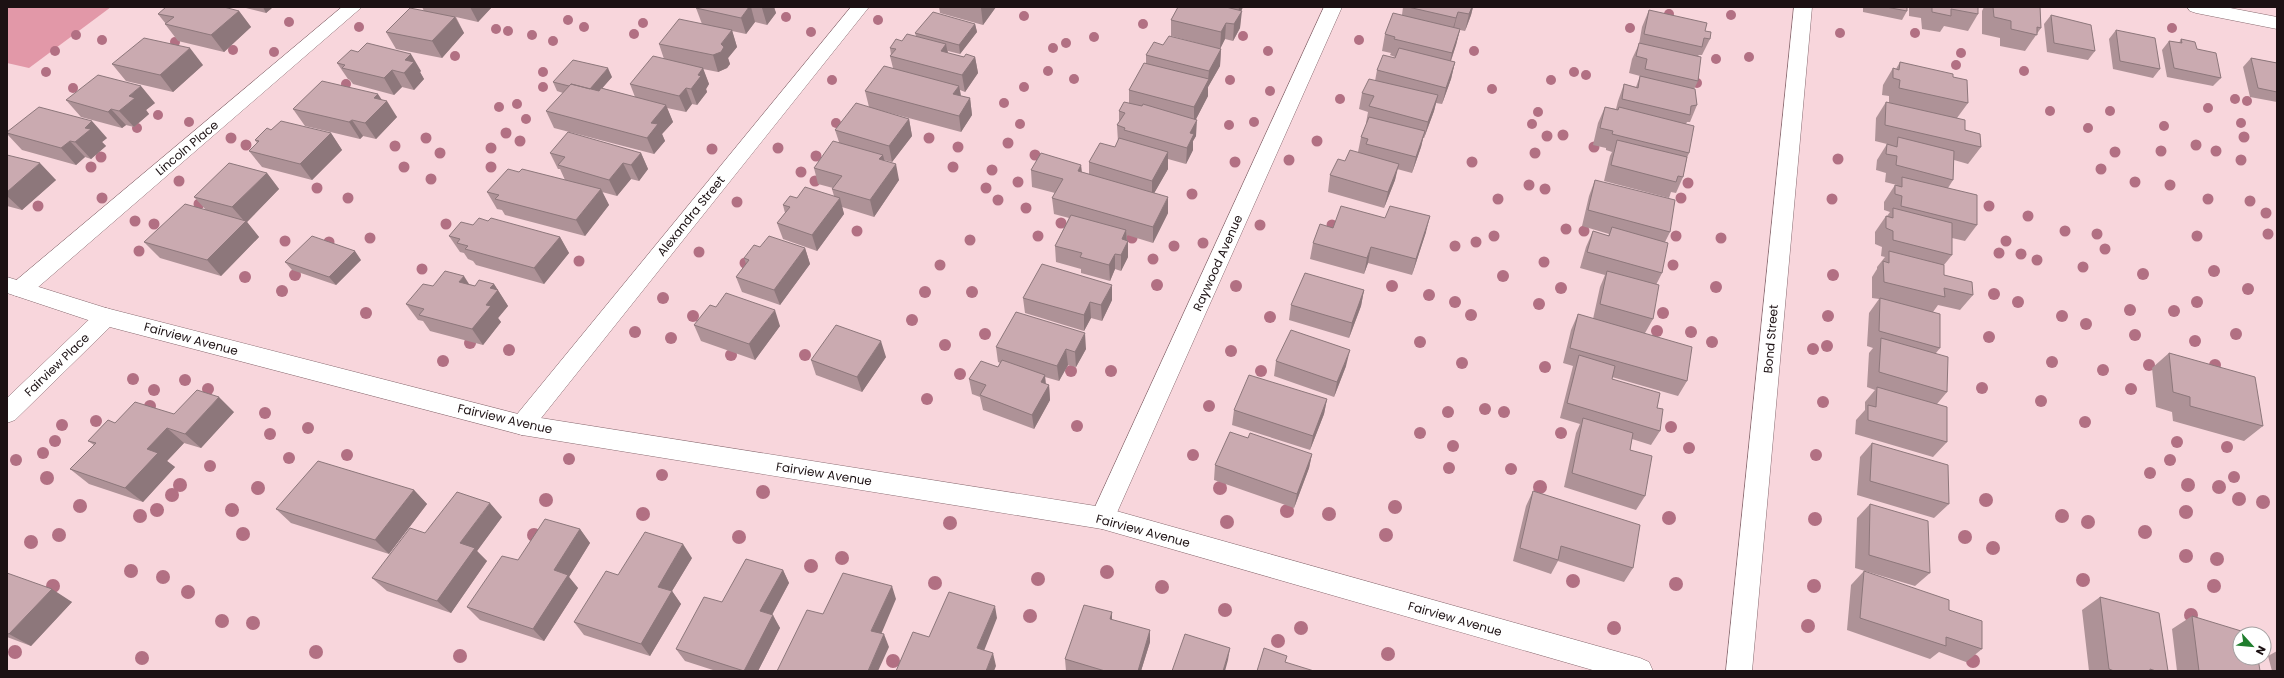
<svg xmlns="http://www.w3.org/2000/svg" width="2284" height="678" viewBox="0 0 2284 678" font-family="Poppins,sans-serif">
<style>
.green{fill:#e298a8}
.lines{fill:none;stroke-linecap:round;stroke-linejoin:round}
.minor-casing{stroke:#896b71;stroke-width:1}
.tertiary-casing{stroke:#896b71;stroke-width:1}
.minor{fill:#fff;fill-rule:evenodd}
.tertiary{fill:#fff;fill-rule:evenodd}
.tree{fill:#b27083}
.wall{fill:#ae9297}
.shaded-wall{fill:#8d777b}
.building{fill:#caaab0;stroke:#8d777b}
.labels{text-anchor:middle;stroke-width:3;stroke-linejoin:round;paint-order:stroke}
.street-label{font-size:12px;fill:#1c1113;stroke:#fff}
</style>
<rect width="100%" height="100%" fill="#f8d6dc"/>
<path class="green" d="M7 7H111L29 68 7 63Z"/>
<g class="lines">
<defs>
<path id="minor" d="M342 7H362L29 295 21 297 13 295 10 289 13 283Z
M851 7H869L530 432 522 435 514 432 510 425 514 418Z
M1324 7H1342L1111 526 1102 529 1093 526 1090 518Z
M1794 7H1812L1752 671H1726Z
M2187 7H2225L2277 17V29L2196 13 2190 11Z
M106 308 114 311 117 317 114 323 15 420 7 423V398L98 311Z"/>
<path id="tertiary" d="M7 277 106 308 522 415 1102 507 1640 658 1649 662 1653 671H1596L1102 529 522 435 106 326 7 293Z"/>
</defs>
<use href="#minor" class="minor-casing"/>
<use href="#tertiary" class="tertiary-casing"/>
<use href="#minor" class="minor"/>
<use href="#tertiary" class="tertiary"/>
</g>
<g class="tree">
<circle cx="1669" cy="14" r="5"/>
<circle cx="1731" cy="15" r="5"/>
<circle cx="1024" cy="16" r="5"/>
<circle cx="786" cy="17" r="5"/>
<circle cx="568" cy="20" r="5"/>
<circle cx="878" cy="20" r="5"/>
<circle cx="289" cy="22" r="5"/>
<circle cx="643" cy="23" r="5"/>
<circle cx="1143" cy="24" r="5"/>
<circle cx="359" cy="27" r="5"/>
<circle cx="584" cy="27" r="5"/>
<circle cx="1630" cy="28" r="5"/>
<circle cx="2172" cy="28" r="5"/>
<circle cx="496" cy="29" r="5"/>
<circle cx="508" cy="31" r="5"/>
<circle cx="811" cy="32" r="5"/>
<circle cx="1840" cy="33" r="5"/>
<circle cx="1915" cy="33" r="5"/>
<circle cx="634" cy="34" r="5"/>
<circle cx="76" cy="35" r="5"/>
<circle cx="532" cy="35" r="5"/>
<circle cx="1243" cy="36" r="5"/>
<circle cx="1094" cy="37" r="5"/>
<circle cx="102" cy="40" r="5"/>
<circle cx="1359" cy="40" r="5"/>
<circle cx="553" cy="41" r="5"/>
<circle cx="175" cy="42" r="5"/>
<circle cx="1066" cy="43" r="5"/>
<circle cx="1053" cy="48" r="5"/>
<circle cx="233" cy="50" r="5"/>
<circle cx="55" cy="51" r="5"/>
<circle cx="1268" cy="51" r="5"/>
<circle cx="1474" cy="51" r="5"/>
<circle cx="274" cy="52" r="5"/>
<circle cx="1961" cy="53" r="5"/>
<circle cx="455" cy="56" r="5"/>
<circle cx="1749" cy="57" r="5"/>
<circle cx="1716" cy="59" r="5"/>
<circle cx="1956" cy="65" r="5"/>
<circle cx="1048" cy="71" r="5"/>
<circle cx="2024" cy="71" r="5"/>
<circle cx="46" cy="72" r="5"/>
<circle cx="543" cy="72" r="5"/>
<circle cx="1574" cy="72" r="5"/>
<circle cx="1586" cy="75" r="5"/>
<circle cx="1074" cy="79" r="5"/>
<circle cx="832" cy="80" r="5"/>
<circle cx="1230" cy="80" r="5"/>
<circle cx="1551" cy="80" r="5"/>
<circle cx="1697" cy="83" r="5"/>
<circle cx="346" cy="84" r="5"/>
<circle cx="543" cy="87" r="5"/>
<circle cx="1024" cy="87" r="5"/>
<circle cx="73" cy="88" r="5"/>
<circle cx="1492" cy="89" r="5"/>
<circle cx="1270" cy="91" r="5"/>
<circle cx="1340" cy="99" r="5"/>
<circle cx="2235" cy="99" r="5"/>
<circle cx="2247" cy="101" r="5"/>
<circle cx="1004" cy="103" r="5"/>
<circle cx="517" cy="104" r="5"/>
<circle cx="499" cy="107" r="5"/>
<circle cx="2208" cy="108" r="5"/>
<circle cx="2050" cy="111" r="5"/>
<circle cx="2110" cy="111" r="5"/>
<circle cx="1538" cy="112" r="5"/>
<circle cx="158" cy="115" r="5"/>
<circle cx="526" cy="119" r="5"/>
<circle cx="189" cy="122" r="5"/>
<circle cx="1254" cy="122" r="5"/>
<circle cx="836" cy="123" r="5"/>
<circle cx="2241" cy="123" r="5"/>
<circle cx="1020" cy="124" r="5"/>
<circle cx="1532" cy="124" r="5"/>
<circle cx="1229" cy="125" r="5"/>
<circle cx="2164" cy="126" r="5"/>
<circle cx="137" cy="128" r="5"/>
<circle cx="2088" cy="128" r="5"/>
<circle cx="506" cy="133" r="5.5"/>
<circle cx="1563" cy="135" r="5.5"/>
<circle cx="1547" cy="136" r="5.5"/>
<circle cx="2244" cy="137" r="5.5"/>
<circle cx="231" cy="138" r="5.5"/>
<circle cx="426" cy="138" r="5.5"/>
<circle cx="929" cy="138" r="5.5"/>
<circle cx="520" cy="141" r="5.5"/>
<circle cx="1317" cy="141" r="5.5"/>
<circle cx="1008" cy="143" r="5.5"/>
<circle cx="246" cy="145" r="5.5"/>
<circle cx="2196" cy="145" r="5.5"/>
<circle cx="395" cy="146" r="5.5"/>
<circle cx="958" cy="147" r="5.5"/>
<circle cx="1594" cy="147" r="5.5"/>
<circle cx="491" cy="148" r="5.5"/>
<circle cx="778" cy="148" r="5.5"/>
<circle cx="712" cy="149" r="5.5"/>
<circle cx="2161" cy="151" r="5.5"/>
<circle cx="2216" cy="151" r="5.5"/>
<circle cx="2115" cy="152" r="5.5"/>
<circle cx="440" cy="153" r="5.5"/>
<circle cx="1535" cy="153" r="5.5"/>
<circle cx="1035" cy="155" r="5.5"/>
<circle cx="816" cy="156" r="5.5"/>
<circle cx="101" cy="157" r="5.5"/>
<circle cx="1838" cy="159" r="5.5"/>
<circle cx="1289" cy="160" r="5.5"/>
<circle cx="2241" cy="160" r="5.5"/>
<circle cx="1235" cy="162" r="5.5"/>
<circle cx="1472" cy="162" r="5.5"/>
<circle cx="91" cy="167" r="5.5"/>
<circle cx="404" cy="167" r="5.5"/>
<circle cx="491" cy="167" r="5.5"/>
<circle cx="953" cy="167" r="5.5"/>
<circle cx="2101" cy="169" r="5.5"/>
<circle cx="992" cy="170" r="5.5"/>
<circle cx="801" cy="172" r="5.5"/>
<circle cx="431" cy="179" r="5.5"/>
<circle cx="179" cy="181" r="5.5"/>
<circle cx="815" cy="181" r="5.5"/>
<circle cx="1018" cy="182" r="5.5"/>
<circle cx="2135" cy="182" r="5.5"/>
<circle cx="1688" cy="183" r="5.5"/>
<circle cx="1529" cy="185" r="5.5"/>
<circle cx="2170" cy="185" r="5.5"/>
<circle cx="317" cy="188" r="5.5"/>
<circle cx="986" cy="188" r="5.5"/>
<circle cx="1545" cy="189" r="5.5"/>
<circle cx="1192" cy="194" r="5.5"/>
<circle cx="102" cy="198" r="5.5"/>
<circle cx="348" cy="198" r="5.5"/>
<circle cx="1681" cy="198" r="5.5"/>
<circle cx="1498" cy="199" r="5.5"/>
<circle cx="1832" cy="199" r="5.5"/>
<circle cx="2208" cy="199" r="5.5"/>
<circle cx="998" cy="200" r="5.5"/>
<circle cx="2250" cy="201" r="5.5"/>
<circle cx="737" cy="202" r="5.5"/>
<circle cx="199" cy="204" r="5.5"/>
<circle cx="38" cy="206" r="5.5"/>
<circle cx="1989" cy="206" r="5.5"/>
<circle cx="1026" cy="208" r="5.5"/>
<circle cx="2266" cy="213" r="5.5"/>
<circle cx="2028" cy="216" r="5.5"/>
<circle cx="135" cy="221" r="5.5"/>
<circle cx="1061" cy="223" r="5.5"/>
<circle cx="154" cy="224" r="5.5"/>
<circle cx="446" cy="224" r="5.5"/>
<circle cx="1260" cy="225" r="5.5"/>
<circle cx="1332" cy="225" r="5.5"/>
<circle cx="1566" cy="229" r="5.5"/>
<circle cx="857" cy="231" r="5.5"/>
<circle cx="1584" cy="231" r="5.5"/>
<circle cx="2065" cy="231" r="5.5"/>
<circle cx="2097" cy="234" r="5.5"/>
<circle cx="2268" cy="234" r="5.5"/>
<circle cx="1038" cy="236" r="5.5"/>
<circle cx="1494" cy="236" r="5.5"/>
<circle cx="1676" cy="236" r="5.5"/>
<circle cx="2197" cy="236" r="5.5"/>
<circle cx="370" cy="238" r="5.5"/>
<circle cx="1132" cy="238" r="5.5"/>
<circle cx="1721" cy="238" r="5.5"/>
<circle cx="970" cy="240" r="5.5"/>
<circle cx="285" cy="241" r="5.5"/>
<circle cx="2006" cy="241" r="5.5"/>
<circle cx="329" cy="242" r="5.5"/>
<circle cx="1476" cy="242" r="5.5"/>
<circle cx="1203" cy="243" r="5.5"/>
<circle cx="1174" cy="246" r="5.5"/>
<circle cx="1455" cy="246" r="5.5"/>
<circle cx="2105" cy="249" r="5.5"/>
<circle cx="139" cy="251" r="5.5"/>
<circle cx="699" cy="252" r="5.5"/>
<circle cx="1999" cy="253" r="5.5"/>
<circle cx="2021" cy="254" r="5.5"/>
<circle cx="1153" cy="259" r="5.5"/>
<circle cx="2037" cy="260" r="5.5"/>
<circle cx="579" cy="261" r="5.5"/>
<circle cx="1544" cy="262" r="5.5"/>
<circle cx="745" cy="263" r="5.5"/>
<circle cx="940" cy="265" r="5.5"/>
<circle cx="1673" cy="265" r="5.5"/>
<circle cx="2083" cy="267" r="5.5"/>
<circle cx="422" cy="269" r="5.5"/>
<circle cx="2214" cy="271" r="6"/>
<circle cx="2143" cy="274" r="6"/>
<circle cx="295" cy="275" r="6"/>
<circle cx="1833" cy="275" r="6"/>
<circle cx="1503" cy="276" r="6"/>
<circle cx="245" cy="277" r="6"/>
<circle cx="1157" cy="285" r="6"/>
<circle cx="1236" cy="286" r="6"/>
<circle cx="1392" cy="286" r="6"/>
<circle cx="1716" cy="287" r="6"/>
<circle cx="1561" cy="288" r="6"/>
<circle cx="2248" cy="289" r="6"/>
<circle cx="282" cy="291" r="6"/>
<circle cx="925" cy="292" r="6"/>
<circle cx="972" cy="292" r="6"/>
<circle cx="1994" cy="294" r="6"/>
<circle cx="1429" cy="295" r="6"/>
<circle cx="663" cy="298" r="6"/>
<circle cx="1455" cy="302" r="6"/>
<circle cx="2018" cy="302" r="6"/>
<circle cx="2197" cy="302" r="6"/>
<circle cx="1539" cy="304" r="6"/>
<circle cx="2130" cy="310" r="6"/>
<circle cx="2174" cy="311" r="6"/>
<circle cx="366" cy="313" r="6"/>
<circle cx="1663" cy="313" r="6"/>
<circle cx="1471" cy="315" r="6"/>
<circle cx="693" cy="316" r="6"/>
<circle cx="1828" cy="316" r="6"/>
<circle cx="2062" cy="316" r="6"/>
<circle cx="1270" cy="317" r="6"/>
<circle cx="912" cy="320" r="6"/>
<circle cx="2086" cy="324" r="6"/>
<circle cx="1657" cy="331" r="6"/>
<circle cx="635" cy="332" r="6"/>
<circle cx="1691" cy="332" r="6"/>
<circle cx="985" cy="334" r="6"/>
<circle cx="2236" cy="334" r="6"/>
<circle cx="2135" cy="335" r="6"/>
<circle cx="1989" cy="337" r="6"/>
<circle cx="671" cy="338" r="6"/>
<circle cx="2195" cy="341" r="6"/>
<circle cx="1420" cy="342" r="6"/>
<circle cx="1712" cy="342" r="6"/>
<circle cx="470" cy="343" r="6"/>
<circle cx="945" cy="345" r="6"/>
<circle cx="1827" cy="346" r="6"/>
<circle cx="1813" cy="349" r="6"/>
<circle cx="509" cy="350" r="6"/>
<circle cx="1231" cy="351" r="6"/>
<circle cx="731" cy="355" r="6"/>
<circle cx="805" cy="355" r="6"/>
<circle cx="443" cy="361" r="6"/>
<circle cx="2052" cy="362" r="6"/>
<circle cx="1462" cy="363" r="6"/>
<circle cx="2149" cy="365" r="6"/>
<circle cx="2215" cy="365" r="6"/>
<circle cx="1545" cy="367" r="6"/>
<circle cx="2103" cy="370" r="6"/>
<circle cx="1071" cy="371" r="6"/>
<circle cx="1111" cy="371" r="6"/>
<circle cx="1261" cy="371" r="6"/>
<circle cx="960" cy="374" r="6"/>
<circle cx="133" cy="379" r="6"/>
<circle cx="185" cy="380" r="6"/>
<circle cx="1982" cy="388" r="6"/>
<circle cx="208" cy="389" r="6"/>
<circle cx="2131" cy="389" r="6"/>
<circle cx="154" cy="390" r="6"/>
<circle cx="927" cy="399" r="6"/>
<circle cx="2041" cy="401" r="6"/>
<circle cx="1823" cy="402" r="6"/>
<circle cx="150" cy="406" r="6"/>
<circle cx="1209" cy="406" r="6"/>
<circle cx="1485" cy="409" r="6"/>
<circle cx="1448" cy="412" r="6"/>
<circle cx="1504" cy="412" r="6"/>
<circle cx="265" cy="413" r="6"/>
<circle cx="96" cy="421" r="6"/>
<circle cx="2085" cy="422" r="6"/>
<circle cx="62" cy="425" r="6"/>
<circle cx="1077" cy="426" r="6"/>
<circle cx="1671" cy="427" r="6"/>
<circle cx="308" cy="428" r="6"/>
<circle cx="1420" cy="433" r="6"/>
<circle cx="1561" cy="433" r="6"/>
<circle cx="270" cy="434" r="6"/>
<circle cx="55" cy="441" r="6"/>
<circle cx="2177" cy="442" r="6"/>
<circle cx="1453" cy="446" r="6"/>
<circle cx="2227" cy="447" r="6"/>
<circle cx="1689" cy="448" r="6"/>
<circle cx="43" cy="453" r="6"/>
<circle cx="347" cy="455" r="6"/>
<circle cx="1193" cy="455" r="6"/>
<circle cx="1816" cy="455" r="6"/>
<circle cx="289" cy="458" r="6"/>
<circle cx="569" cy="459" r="6"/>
<circle cx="16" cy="460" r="6"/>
<circle cx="2170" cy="460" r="6"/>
<circle cx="210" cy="466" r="6"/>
<circle cx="1449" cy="468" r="6"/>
<circle cx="1511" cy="469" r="6"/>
<circle cx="2150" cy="473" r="6"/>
<circle cx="662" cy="475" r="6"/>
<circle cx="47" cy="478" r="7"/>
<circle cx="2234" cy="477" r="6"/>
<circle cx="180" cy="485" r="7"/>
<circle cx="2188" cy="485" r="7"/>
<circle cx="1540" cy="487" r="7"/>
<circle cx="2219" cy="487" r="7"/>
<circle cx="258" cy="488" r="7"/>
<circle cx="1220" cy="488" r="7"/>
<circle cx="763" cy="492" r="7"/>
<circle cx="172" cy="495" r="7"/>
<circle cx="2239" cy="499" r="7"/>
<circle cx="546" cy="500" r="7"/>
<circle cx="1986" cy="500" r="7"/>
<circle cx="2263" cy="502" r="7"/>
<circle cx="80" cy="506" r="7"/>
<circle cx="1395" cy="507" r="7"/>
<circle cx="157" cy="510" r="7"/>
<circle cx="232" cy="510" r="7"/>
<circle cx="1287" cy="511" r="7"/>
<circle cx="2186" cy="512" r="7"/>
<circle cx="643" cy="514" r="7"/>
<circle cx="1329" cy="514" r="7"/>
<circle cx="140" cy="516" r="7"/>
<circle cx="2062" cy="516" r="7"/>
<circle cx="1669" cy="518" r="7"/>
<circle cx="1815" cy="519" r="7"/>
<circle cx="1227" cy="522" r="7"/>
<circle cx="2088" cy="522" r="7"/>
<circle cx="950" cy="523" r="7"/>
<circle cx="2145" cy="532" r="7"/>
<circle cx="243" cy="534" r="7"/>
<circle cx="59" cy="535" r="7"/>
<circle cx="534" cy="535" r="7"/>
<circle cx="1386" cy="535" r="7"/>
<circle cx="739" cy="537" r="7"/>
<circle cx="1965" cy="537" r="7"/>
<circle cx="31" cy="542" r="7"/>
<circle cx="1993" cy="548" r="7"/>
<circle cx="2186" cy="556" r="7"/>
<circle cx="842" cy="558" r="7"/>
<circle cx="2217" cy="559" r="7"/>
<circle cx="811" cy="566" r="7"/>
<circle cx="131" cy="571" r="7"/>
<circle cx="1107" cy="572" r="7"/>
<circle cx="163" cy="577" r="7"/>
<circle cx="1038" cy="579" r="7"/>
<circle cx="2083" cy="580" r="7"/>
<circle cx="1573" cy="581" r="7"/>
<circle cx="935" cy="583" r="7"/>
<circle cx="1676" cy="584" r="7"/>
<circle cx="53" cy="586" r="7"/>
<circle cx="1814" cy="586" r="7"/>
<circle cx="2214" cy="586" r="7"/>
<circle cx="1162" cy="587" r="7"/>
<circle cx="188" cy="592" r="7"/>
<circle cx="1225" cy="610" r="7"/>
<circle cx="2191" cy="615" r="7"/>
<circle cx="1030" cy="616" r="7"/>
<circle cx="222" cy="621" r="7"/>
<circle cx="253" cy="623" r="7"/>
<circle cx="1808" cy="626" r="7"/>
<circle cx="1301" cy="628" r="7"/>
<circle cx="1614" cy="628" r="7"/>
<circle cx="1278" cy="641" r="7"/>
<circle cx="15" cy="652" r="7"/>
<circle cx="316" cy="652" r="7"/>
<circle cx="1388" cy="654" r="7"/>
<circle cx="460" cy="656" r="7"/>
<circle cx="142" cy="658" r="7"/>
<circle cx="893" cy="661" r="7"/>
<circle cx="1973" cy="661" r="7"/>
</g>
<path class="wall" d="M242 7H273L266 13Z
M422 7H492L478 22 456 17 464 33 442 58 396 49 386 32 424 11Z
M697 7H774L776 13 767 25 755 22 746 34 732 31 737 47 728 58 730 64 727 68 718 72 703 69 709 84 706 89 707 92 697 105 692 104 686 112 667 108 673 122 662 134 665 141 654 154 554 128 546 111 563 93 557 91 553 82 612 77 602 88 635 97 630 84 664 59 659 44 702 24 696 8Z
M939 7H996L983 25 940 13Z
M1178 7H1243L1241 11 1240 28 1233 41 1225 39 1220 49 1171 36V20Z
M1403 7H1473L1471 15 1465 31 1460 30 1456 45 1451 61 1455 62 1451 79 1442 104 1436 103 1434 111 1424 138H1423L1421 147 1412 173 1397 169 1395 180 1384 208 1328 192 1330 175 1345 161 1358 152 1361 137 1367 123H1366L1368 112 1359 109 1362 93 1375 81 1377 70 1395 58V57L1390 55 1391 53 1382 51 1385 34 1402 15Z
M1863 7H1907V11L1902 20 1863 12Z
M1909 7H1978V14L1968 31 1944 26 1940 32 1922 29 1921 18 1909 16Z
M1984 7H2040L2041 28 2025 51 2000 46V38L1982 34V11Z
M1649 10 1705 31 1710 39 1702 55H1699L1698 56V81L1694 89 1697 105 1690 122H1687L1686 124 1689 153 1687 158 1683 177 1676 193 1671 192 1669 198 1604 181 1610 156 1612 152 1606 150V148L1593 145 1598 123 1605 107 1616 109 1618 101 1624 84 1636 87 1640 76 1629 73 1632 59 1639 44 1642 27Z
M239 11 251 27 224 52 178 41 165 24H166L158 14Z
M2051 15 2095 51 2088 60 2047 52 2044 24Z
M975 24 977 32 960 54 948 51V53L964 57H975L978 73 965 92 960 90 961 96 970 98 972 115 961 132 875 109 909 119 912 136 892 162 884 160 899 180 874 217 842 207 844 214 817 251 783 239 777 223 785 213 783 205 797 198 834 196 832 189 833 188 818 184 814 168 839 142 835 130 869 107 865 91 893 68 890 56 891 55 890 48 902 41 916 36 915 33Z
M2116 30 2160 69 2153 78 2113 69 2109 39Z
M2181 39 2197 49 2221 78 2213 86 2167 77 2162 50 2169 41 2179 43Z
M1163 45 1221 49 1220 66 1208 87V96L1196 119V136L1193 141V150L1186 164 1168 159V169L1154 193 1168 213 1153 243 1127 235V240L1128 241V257L1121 271 1115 269 1110 281 1081 273V269L1056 262 1055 246 1069 218 1054 214 1052 198 1055 193 1032 187 1031 170 1081 165 1082 172 1089 174V162L1115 147 1118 142 1117 125 1119 122V111L1129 103V90L1146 64V55Z
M358 52 421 71 420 72 424 79 414 90 402 87 394 95 353 84 350 80 348 79 337 63Z
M2251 58 2277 63V102L2250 97 2243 67Z
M1900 62 1953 77 1968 103 1957 118 1965 130 1981 147 1968 164 1954 160 1953 180 1948 188 1977 225 1965 241 1952 238V255L1944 265V275L1973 295 1960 310 1938 305 1933 312 1940 348 1936 353 1947 392 1937 404 1947 442 1933 457 1855 434 1856 420 1865 410V402L1875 390 1867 387 1869 353 1873 348 1867 346 1869 313 1879 299 1872 298V277L1877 269V267L1885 257 1881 256 1882 247 1875 244V232L1886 216H1887L1890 212 1884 210V202L1895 185 1896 186 1897 185 1885 182 1886 173 1876 170 1877 160 1887 144 1875 141 1876 118 1886 102 1889 103V96L1882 95 1883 85 1893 68 1896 69Z
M112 64 203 65 173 92 126 81Z
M66 100 155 103 146 110 149 114 134 127 126 125 122 128 81 117Z
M382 100 397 117 376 139 363 136 360 139 305 126 293 109Z
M271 130 331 133 342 150 312 180 262 167 249 151 257 143 255 140Z
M7 132 107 138 102 142 106 146 91 159 85 157 76 165 22 150 7 134Z
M550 153H641L648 169 639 181 631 179 617 196 602 192 609 205 585 236 505 215 502 210 497 209 487 192 519 172 565 180 560 169H558Z
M7 155 56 180 22 210 7 206Z
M267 173 279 189 247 222 259 237 221 276 160 258 144 242 206 210 194 197Z
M1595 180 1670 232 1665 242 1662 273 1656 285 1653 319 1645 333 1687 381 1678 396 1612 377V379L1657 408 1660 431 1651 445 1632 439 1630 450 1645 496 1636 510 1564 487 1576 433 1580 424 1560 418 1573 366 1563 363 1571 330 1578 314 1593 319 1600 287 1605 275 1580 268 1586 247 1593 231 1608 236 1609 234 1582 226 1589 196Z
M488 221 560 237 569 253 544 284 476 265 473 261 468 259 464 253 460 252 449 236 473 225Z
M1333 228 1426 232 1412 275 1368 263 1364 274 1310 259 1313 243Z
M760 247 805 248 810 264 780 305 742 292 736 277 746 264 744 258Z
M361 260 336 285 292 270 285 262Z
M469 284 475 286 494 284 508 306 498 318 501 322 483 345 430 331 423 321 418 320 406 304 433 286Z
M1364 290 1361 306 1349 338 1289 320 1291 305Z
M1023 298 1112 300 1102 321 1091 318 1084 331 1025 313Z
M716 307 780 326 755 360 701 341 694 325Z
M996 347 1086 349 1076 367 1068 365 1059 381 1045 377 1046 384 1049 385 1050 400 1034 429 983 410 980 397 972 394 969 379 998 367 1000 363 998 362Z
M2169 353 2263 426 2244 441 2173 421 2172 412 2156 407 2152 368Z
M886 357 862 392 816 375 811 360Z
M1276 361 1346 366 1334 397 1274 376Z
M1327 399 1324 414 1310 450 1232 425 1234 410Z
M234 412 201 448 184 443 167 461 175 467 143 502 89 484 70 469 94 445 88 441 115 423 174 414Z
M1248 438 1312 454 1309 468 1294 508 1214 480 1215 465Z
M1872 443 1949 504 1934 518 1857 495 1860 457Z
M414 490 427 504 389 554 291 523 276 509Z
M1533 491 1633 568 1624 582 1558 561 1551 574 1513 561 1526 506Z
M1870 504 1930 573 1915 586 1855 568 1857 518Z
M502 517 477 551 487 561 451 613 387 591 372 578 425 533Z
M580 529 590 543 569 577 578 588 544 641 480 620 467 607 518 560Z
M692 558 672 591 681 604 650 656 584 635 574 622 618 575Z
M783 570 789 583 772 615 780 628 758 671H716L685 661 676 649 722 602Z
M1864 571 1949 610 1982 649 1966 662 1939 652 1930 659 1847 630 1851 585Z
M7 573 72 602 31 646 7 637Z
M2100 597 2168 671H2089L2082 610Z
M1112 612V620L1150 642 1141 671H1066L1065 659Z
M2192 616 2260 671H2177L2172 629Z
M2277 651V671H2272L2268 656Z"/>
<path class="shaded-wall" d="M263 7H273L266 13Z
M470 7H492L478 22Z
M749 7H751L755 22 746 34 741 18Z
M763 7H774L776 13 767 25 762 8Z
M982 7H996L983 25 981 8Z
M1239 7H1243L1238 17 1242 11 1240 28 1233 41 1234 24 1238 17Z
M1472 7H1473L1471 15 1465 31 1469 14Z
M239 11 251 27 224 52 211 35Z
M1458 12 1454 28 1451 35 1456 18Z
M455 17 464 33 442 58 432 41Z
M1226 23 1225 39 1220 49 1221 32Z
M975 24 977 32 960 54 959 45Z
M1460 29 1456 45 1448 69 1452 53Z
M732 30 737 47 728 58 730 64 727 68 718 72 713 55Z
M946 44 949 60 941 51Z
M190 48 203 65 173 92 160 75Z
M1221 49 1220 66 1208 87V96L1194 123V107L1208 80 1209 71Z
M411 54 421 71 420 72 424 79 414 90 404 73 405 60Z
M975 57 978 73 965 92 962 75Z
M1455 62 1451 79 1442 104 1446 88Z
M608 68 612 77 592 100 588 91Z
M703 68 709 84 706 89 707 92 697 105 691 89 698 75Z
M392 70 402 87 394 95 384 78Z
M141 86 155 103 146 110 149 114 134 127 119 111 129 96Z
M959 86 962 102 953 94Z
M686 88 692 104 686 112 679 96Z
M378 94 384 103 387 101 397 117 376 139 365 123 374 98Z
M1438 95 1434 111 1424 138 1428 122Z
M970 98 972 115 961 132 959 116Z
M666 105 673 122 662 134 665 141 654 154 647 138 651 123Z
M111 109 126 125 122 128 108 112Z
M909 119 912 136 892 162 889 146Z
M352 120 363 136 360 139 349 122Z
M1197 120 1196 136 1193 141V150L1186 164 1187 148 1190 133Z
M92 121 107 138 102 142 106 146 91 159 75 142 85 128Z
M1425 131 1421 147 1412 173 1416 157Z
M331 133 342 150 312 180 300 164Z
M70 141 85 157 76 165 61 148Z
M1168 152V169L1152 197V181Z
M641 153 648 169 639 181 631 165Z
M883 155 887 171 879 159Z
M40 163 56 180 22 210 7 196V192Z
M623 163 631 179 617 196 609 180Z
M896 164 899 180 874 217 870 200Z
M1399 164 1395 180 1384 208 1388 192Z
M1081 165 1082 181 1078 171Z
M267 173 279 189 247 222 259 237 221 276 207 260 245 222 232 207Z
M601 189 609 205 585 236 576 220Z
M1168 197V213L1153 243V227Z
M840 198 844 214 817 251 812 235Z
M1430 216 1426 232 1412 275 1416 259Z
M1126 230 1127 244 1128 241V257L1121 271V255L1122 239Z
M560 237 569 253 544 284 534 268Z
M1371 247 1368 263 1364 274 1367 258Z
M805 248 810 264 780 305 774 290Z
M355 251 361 260 336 285 329 277Z
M1115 254V269L1110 281 1109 265Z
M464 276 474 292 459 282Z
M494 284 508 306 498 318 501 322 483 345 472 329 486 305 490 288Z
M1112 285V300L1102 321 1101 305Z
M1364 290 1361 306 1349 338 1352 323Z
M1090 302 1091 318 1084 331V315Z
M775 310 780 326 755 360 749 344Z
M1085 333 1086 349 1076 367 1075 352Z
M881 341 886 357 862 392 857 377Z
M1066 349 1068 365 1059 381 1057 366Z
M1350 350 1346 366 1334 397 1337 382Z
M1045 375 1046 390 1049 385 1050 400 1034 429 1032 415 1041 382Z
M219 397 234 412 201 448 185 434Z
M1327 399 1324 414 1310 450 1313 436Z
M167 428 184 443 167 461 175 467 143 502 125 488 147 449Z
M1312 454 1309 468 1294 508 1297 494Z
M414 490 427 504 389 554 375 540Z
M490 503 502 517 477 551 487 561 451 613 437 601 460 543Z
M580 529 590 543 569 577 578 588 544 641 533 629 554 570Z
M683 544 692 558 672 591 681 604 650 656 641 644 658 587Z
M783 570 789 583 767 624 760 611Z
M892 586 896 599 877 644 871 631Z
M52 589 72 602 31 646 9 634Z
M995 606 997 618 980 661 977 648Z
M1112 612V625L1110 619Z
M773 615 780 628 758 671H744Z
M1150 630V642L1141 671H1138Z
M884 634 889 647 878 671H868Z
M1230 648 1228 660 1225 671H1223Z
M993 653 996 666 994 671H986Z"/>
<path class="building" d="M166 7H224L239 11 211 35 165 24 174 17 158 14Z
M697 7H749L741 18 696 8Z
M1178 7H1226L1242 11 1234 24 1226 23 1221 32 1171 20Z
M1408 7H1472L1469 14 1458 12 1456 18Z
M1886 7H1907V11Z
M1932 7H1978V14L1951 9V16L1932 12Z
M1993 7H2040L2041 28 2037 27V35L2011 29V21L1994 17Z
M410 8 455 17 432 41 386 32Z
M1649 10 1707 23 1705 31 1711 32 1710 39 1704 38 1702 47 1644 34Z
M933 12 975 24 959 45 915 33Z
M1393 13 1460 29 1452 53 1394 39 1395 37 1385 34Z
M2051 15 2091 25 2095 51 2054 43Z
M679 19 732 30 721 44 724 47 721 52 713 55 659 44Z
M2116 30 2155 38 2160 69 2120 61Z
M907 34 946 44 941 51 964 57 966 54 975 57 962 75 890 56 896 49 890 48 896 39 902 41Z
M1169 36 1221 49 1209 71 1146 55 1154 42 1163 45Z
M144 38 190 48 160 75 112 64Z
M2181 39 2195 42 2197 49 2216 53 2221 78 2174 68 2169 41 2182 43Z
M367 43 411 54 405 60 414 62 404 73 392 70 384 78 342 68 345 65 337 63 351 50 358 52Z
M1639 43 1701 57 1698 81 1645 69 1647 59 1636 56Z
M1399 48 1455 62 1446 88 1377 70 1383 55 1395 58Z
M653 56 703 68 698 75 701 76 691 89 686 88 679 96 630 84Z
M2251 58 2277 63V92L2258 88Z
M573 60 608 68 590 89 571 84 569 86 553 82Z
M1900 62 1953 74V77L1967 80 1968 103 1899 88 1900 80 1893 78V68L1899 70Z
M1144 63 1209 79 1194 107 1129 90Z
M884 66 959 86 953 94 970 98 959 116 865 91Z
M98 75 141 86 129 96 135 98 119 111 111 109 108 112 66 100Z
M1640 76 1695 89 1697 105 1691 106 1690 115 1622 99 1624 84 1638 88Z
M1369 79 1438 95 1428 122 1369 106 1374 96 1362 93Z
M322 81 378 94 374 98 387 101 365 123 352 120 349 122 293 109Z
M571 84 599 91 601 88 666 105 651 123 658 124 647 138 546 111Z
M1124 102 1142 106 1143 104 1197 120 1190 133 1194 134 1187 148 1124 130 1125 128 1117 125 1125 113 1119 111Z
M1886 102 1965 120V130L1980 134 1981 147 1885 125Z
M856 103 909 119 889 146 835 130Z
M39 107 92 121 85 128 91 129 75 142 70 141 61 148 7 133V132Z
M1605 107 1618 110 1619 107 1694 126 1689 153 1612 134 1613 131 1600 128Z
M1369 117 1425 131 1416 157 1366 144 1368 139 1361 137Z
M281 121 331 133 300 164 249 151 259 141 255 140 267 128 271 130Z
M568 132 641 153 631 165 623 163 609 180 558 165 565 157 550 153Z
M1898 137 1954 151 1953 180 1896 165 1897 156 1886 154 1887 144 1897 147Z
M1119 138 1168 152 1152 181 1089 162 1100 143 1115 147Z
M1617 140 1687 157 1683 177 1678 176 1676 182 1611 165Z
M833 141 883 155 879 159 896 164 870 200 832 189 842 176 814 168Z
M1350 150 1399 164 1388 192 1330 175 1338 159 1345 161Z
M1041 153 1081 165 1078 171 1168 197 1153 227 1052 198 1063 179 1031 170Z
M7 155 40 163 7 192Z
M229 163 267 173 232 207 194 197Z
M508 169 519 172 522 169 601 189 576 220 495 199 499 195 487 192Z
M1902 177 1977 195V225L1901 206 1902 196 1895 194V185L1902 187Z
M1595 180 1675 200 1670 232 1588 210Z
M805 187 840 198 812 235 777 223 790 207 783 205 790 196 797 198Z
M185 204 246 221 207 260 144 242Z
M1341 206 1385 218 1390 206 1430 216 1416 259 1371 247 1367 258 1313 243 1320 224 1333 228Z
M1893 208 1952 223V255L1893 240V231L1886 228V216L1893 218Z
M1071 215 1126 230 1122 239 1128 241 1121 255 1115 254 1109 265 1080 257 1082 253 1055 246Z
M479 218 488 221 491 218 560 237 534 268 465 249 468 246 457 243 460 239 449 236 461 222 473 225Z
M1612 227 1668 243 1662 273 1587 252 1593 231 1609 236Z
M312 236 355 251 329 277 285 262Z
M769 236 805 248 774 290 736 277 749 260 744 258 754 245 760 247Z
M1889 251 1944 265V275L1972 282 1973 295 1944 288 1945 297 1884 282 1883 261 1889 263Z
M1042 264 1112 285 1101 305 1090 302 1084 315 1023 298Z
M445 271 464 276 459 282 475 286 479 280 494 284 490 288 498 290 486 305 491 306 472 329 419 315 424 309 406 304 423 284 433 286Z
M1607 271 1659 285 1653 319 1600 304Z
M1305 273 1364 290 1352 323 1291 305Z
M726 293 775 310 749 344 694 325 710 305 716 307Z
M1880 298 1940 314V348L1879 331Z
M1016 312 1085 333 1075 352 1066 349 1057 366 996 347Z
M1578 314 1692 347 1687 381 1570 348Z
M836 325 881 341 857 377 811 360Z
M1291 330 1350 350 1337 382 1276 361Z
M1881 338 1948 357 1947 392 1879 372Z
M2169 353 2255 377 2263 426 2190 406V397L2173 392Z
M1579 355 1615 366 1612 379 1660 393 1657 408 1663 409 1660 431 1567 403Z
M1002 360 1045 375 1041 382 1049 385 1032 415 980 395 986 385 969 379 981 361 998 367Z
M1249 375 1327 399 1313 436 1234 410Z
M1877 387 1947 407V442L1868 420V405L1876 407Z
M197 390 219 397 185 434 167 428 147 449 158 453 125 488 70 469 96 443 88 441 108 420 115 423 135 402 174 414Z
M1583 418 1633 433 1630 450 1652 456 1645 496 1572 473Z
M1230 432 1248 438 1250 433 1312 454 1297 494 1215 465Z
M1872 443 1948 465 1949 504 1870 481Z
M318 461 414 490 375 540 276 509Z
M1533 491 1640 525 1633 568 1561 546 1558 560 1520 548Z
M457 492 490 503 460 543 475 548 437 601 372 578 410 528 425 533Z
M1870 504 1928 521 1930 573 1869 555Z
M545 519 580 529 554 570 568 575 533 629 467 607 502 556 518 560Z
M645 532 683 544 658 587 672 591 641 644 574 622 606 571 618 575Z
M746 559 783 570 760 611 773 615 744 671 676 649 704 597 722 602Z
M1864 571 1949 600V610L1982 621V649L1946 637V646L1860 618Z
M7 573 52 589 9 634 7 633Z
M843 573 892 586 871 631 884 634 868 671H777L807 610 823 614Z
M949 592 995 606 977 648 993 653 986 671H896L913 632 929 637Z
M2100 597 2159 613 2168 671H2156L2150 669V671H2114L2109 669Z
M1084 605 1112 612 1110 619 1150 630 1138 671H1105L1065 659Z
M2192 616 2251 634H2240V658H2258L2260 671H2199Z
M1185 634 1230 648 1223 671H1172Z
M1264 648 1287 656 1285 662 1314 671H1257Z"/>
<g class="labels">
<g class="street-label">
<text transform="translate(187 148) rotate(-40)" y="4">Lincoln Place</text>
<text transform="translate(691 216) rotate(-51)" y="4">Alexandra Street</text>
<text transform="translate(1218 263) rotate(-66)" y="4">Raywood Avenue</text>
<text transform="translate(191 339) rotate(15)" y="4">Fairview Avenue</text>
<text transform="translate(1771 339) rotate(-85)" y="4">Bond Street</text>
<text transform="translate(57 365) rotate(-44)" y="4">Fairview Place</text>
<text transform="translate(505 419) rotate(13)" y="4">Fairview Avenue</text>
<text transform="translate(824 474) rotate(9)" y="4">Fairview Avenue</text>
<text transform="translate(1143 531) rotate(15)" y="4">Fairview Avenue</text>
<text transform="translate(1455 619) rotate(16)" y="4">Fairview Avenue</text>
</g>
</g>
<rect width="2284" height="678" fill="none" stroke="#1c1113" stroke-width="16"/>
<g transform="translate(2252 646) rotate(117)"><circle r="19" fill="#ffffff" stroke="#a4a0a1"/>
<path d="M0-3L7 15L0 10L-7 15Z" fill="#207e2e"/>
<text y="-6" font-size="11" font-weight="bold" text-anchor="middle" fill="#1c1113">N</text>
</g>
</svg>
